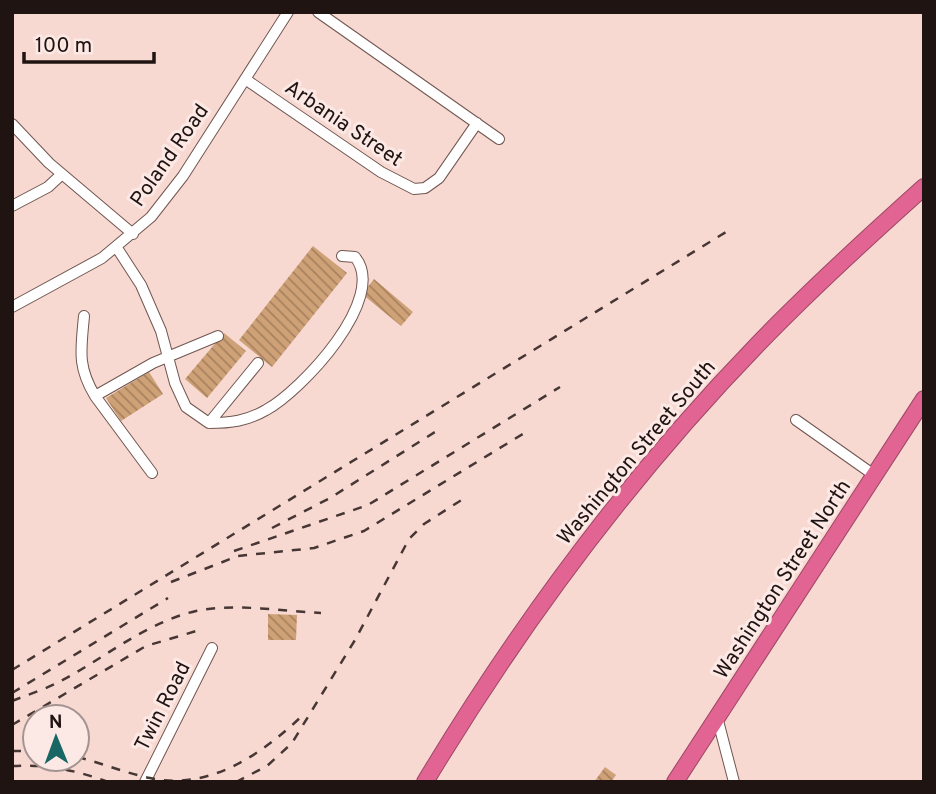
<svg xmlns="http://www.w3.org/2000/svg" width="936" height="794" viewBox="0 0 936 794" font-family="Overpass,sans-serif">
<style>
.building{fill:url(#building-back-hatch)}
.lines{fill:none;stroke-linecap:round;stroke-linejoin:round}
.minor-casing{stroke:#705650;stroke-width:12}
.highway-casing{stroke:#9d4866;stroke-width:18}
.minor{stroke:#fff;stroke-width:10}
.highway{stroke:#e16493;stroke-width:16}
.rail{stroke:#463734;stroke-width:2.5;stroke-dasharray:9 9;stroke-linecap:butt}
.labels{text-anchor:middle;stroke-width:6;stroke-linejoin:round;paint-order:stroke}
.street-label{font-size:21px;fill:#1f1412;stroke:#fce9e5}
</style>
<defs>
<pattern id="building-back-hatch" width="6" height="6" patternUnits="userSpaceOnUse" patternTransform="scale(1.75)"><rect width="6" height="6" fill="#cfa176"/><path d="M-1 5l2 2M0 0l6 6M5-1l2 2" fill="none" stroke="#a7825f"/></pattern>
</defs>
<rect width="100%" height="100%" fill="#f8d9d2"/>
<path class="building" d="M313 246 347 273 272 367 239 340Z
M374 279 413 312 401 326 362 294Z
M224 333 246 351 207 398 185 379Z
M149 372 163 394 121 421 106 398Z
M268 614 297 615 296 640H268Z
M605 767 616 775 611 782H594Z"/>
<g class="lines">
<defs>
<path id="minor" d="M318 12 499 139
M245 79 381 172 414 189 425 188 439 178 477 123
M12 124 49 163 133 234
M12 206 48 187 62 174
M117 248 141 285 161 331 175 383 186 407 209 423 258 363
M12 307 102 258 151 217 183 176 288 12
M84 316C81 350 77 366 95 396
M796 420 874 475
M209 423C231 423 247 421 266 410 301 391 389 298 355 257L342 256
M152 473 95 396 153 363 218 336
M717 717 734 782
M145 782 212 648"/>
<path id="highway" d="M425 782C520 624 630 476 758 344 811 289 867 238 924 187
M675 782 924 399"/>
</defs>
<use href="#minor" class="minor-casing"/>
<use href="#highway" class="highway-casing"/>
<use href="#minor" class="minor"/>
<use href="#highway" class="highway"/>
<path class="rail" d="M272 528 330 498 435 432
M234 551 368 505 560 387
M171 582 238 556 314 548 364 531 526 432
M12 670 726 232
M12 693 168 598
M12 701C27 695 43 690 57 683 104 659 144 623 196 611 235 603 282 611 321 613
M12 725 146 646 203 629
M12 751H35
M77 757C102 763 125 773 150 778 210 791 262 754 303 715
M12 766C46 764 76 770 108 782
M236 782 267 766 292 743 355 640 409 539 424 524 463 499"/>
</g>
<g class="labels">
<g class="street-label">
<text transform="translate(344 123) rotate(34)" y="7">Arbania Street</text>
<text transform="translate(169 155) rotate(-55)" y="7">Poland Road</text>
<text transform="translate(636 452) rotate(-50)" y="7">Washington Street South</text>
<text transform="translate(782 579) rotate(-57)" y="7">Washington Street North</text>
<text transform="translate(162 706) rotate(-63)" y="7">Twin Road</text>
</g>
</g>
<rect width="936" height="794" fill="none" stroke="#1f1412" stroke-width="28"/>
<g transform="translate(56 738) rotate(359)"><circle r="33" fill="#fce9e5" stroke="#a49491" stroke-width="2"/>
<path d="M0-5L12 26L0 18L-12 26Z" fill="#196765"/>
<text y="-10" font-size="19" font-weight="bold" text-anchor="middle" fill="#1f1412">N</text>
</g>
<path d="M24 52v10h130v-10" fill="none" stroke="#1f1412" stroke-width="3.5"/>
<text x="35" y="52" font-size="21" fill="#1f1412" stroke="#fce9e5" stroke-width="5" paint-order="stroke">100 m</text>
</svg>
